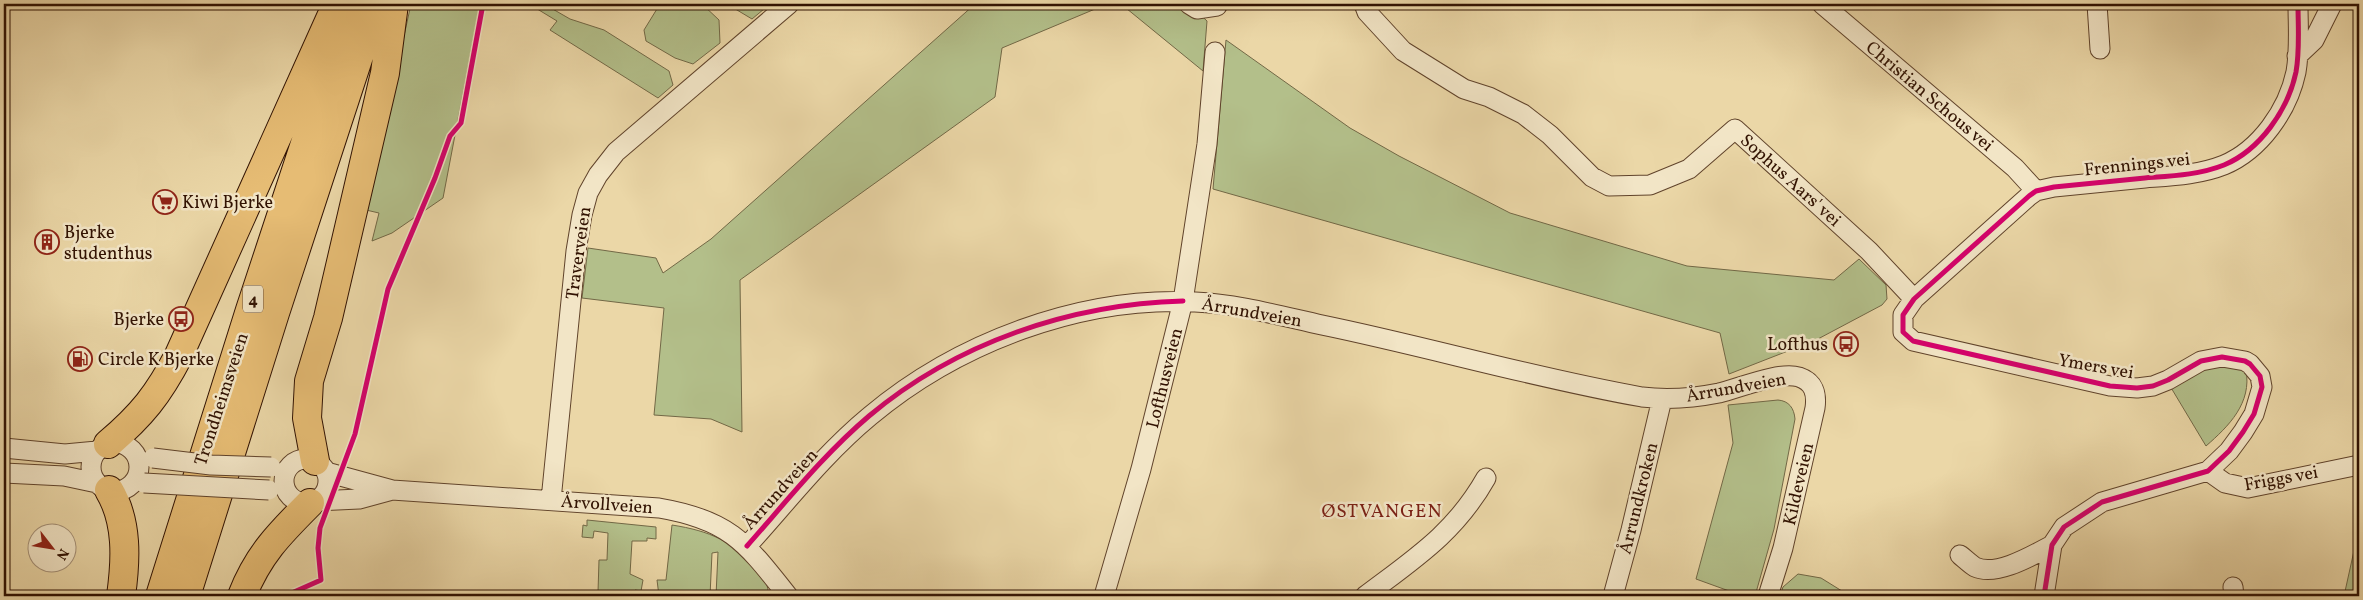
<svg xmlns="http://www.w3.org/2000/svg" width="2363" height="600" viewBox="0 0 2363 600" font-family="Vollkorn,serif">
<style>
.green{fill:#b3bf8a;stroke:#726846}
.lines{fill:none;stroke-linecap:round;stroke-linejoin:round}
.minor-casing{stroke:#60432b;stroke-width:21}
.highway-casing{stroke:#311202;stroke-width:30}
.minor{stroke:#f2e5c6;stroke-width:19}
.highway{stroke:#e6bc74;stroke-width:28}
.minor-bridge-casing{stroke:#60432b;stroke-width:21;stroke-linecap:butt}
.minor-bridge{stroke:#f2e5c6;stroke-width:19}
.cycleway-casing{stroke:#f2e5c6;stroke-width:8}
.cycleway{stroke:#d6006c;stroke-width:5}
.labels{text-anchor:middle;stroke-width:5;stroke-linejoin:round;paint-order:stroke}
.shield{fill:#f2e5c6;stroke:#6b513d;stroke-width:1}
.shield-label{font-size:16px;font-weight:bold;fill:#311202}
.street-label{font-size:18px;fill:#311202;stroke:#f2e5c6}
.poi-label{font-size:18px;fill:#311202;stroke:#f2e5c6;text-anchor:start}
.neighbourhood-label{font-size:19px;letter-spacing:1px;fill:#7a1f14;stroke:#f2e5c6}
</style>
<rect width="100%" height="100%" fill="#ebd7a7"/>
<filter id="stains"><feTurbulence type="fractalNoise" baseFrequency=".004" numOctaves="4"/><feColorMatrix values="0 0 0 0 .2 0 0 0 0 .09 0 0 0 0 .02 0 0 0 .5 -.17"/></filter>
<radialGradient id="worn" r=".72"><stop offset=".6" stop-color="#630" stop-opacity="0"/><stop offset="1" stop-color="#630" stop-opacity=".3"/></radialGradient>
<path class="green" d="M411 4H480L443 198 392 233 372 241 379 213 366 210Z
M529 4H544L570 19 604 30 669 71 673 85 658 98 550 30 557 21Z
M660 4H702L719 20 720 43 693 64 675 58 646 41 644 30Z
M727 4H770L752 19Z
M975 4H1107L1002 48 995 97 740 280 742 432 711 419 654 415 664 308 582 298 588 248 656 258 663 273 711 239Z
M1121 4H1189L1207 21 1203 71Z
M1226 40 1350 128 1399 156 1510 213 1687 266 1834 280 1859 259 1886 285 1887 299 1882 305 1816 340 1729 374 1720 333 1213 189Z
M2218 358 2246 370C2252 403 2229 426 2206 446L2167 381Z
M1778 400C1789 401 1794 408 1795 419L1774 529 1755 596H1743L1696 579 1733 443 1728 405Z
M587 520 656 527V539L647 538V541H632L630 574 643 580 641 591 635 590 634 593 627 596H604V593L598 592 599 560H607L608 533 594 531 593 538 582 537 583 525 587 526Z
M672 525C710 531 734 541 758 572 765 581 769 585 768 596H716L718 552 712 553 710 596H659L657 580H666Z
M2359 528V596H2344Z
M1798 574 1821 578 1850 596H1780L1783 587Z"/>
<g class="lines">
<defs>
<path id="minor" d="M1189 4 1197 9 1217 6V4
M1364 4 1367 12 1403 51 1464 89 1489 97 1523 114 1550 135 1592 177 1609 186 1650 185 1689 169 1735 129 1869 251 1914 299
M1822 4 2015 168 2036 191
M2097 4 2100 49
M2297 56 2314 40 2332 4
M91 467a24 24 0 1 1 48 0a24 24 0 1 1-48 0Z
M4 448 65 454 97 451
M284 481a22 22 0 1 1 44 0a22 22 0 1 1-44 0Z
M2208 471 2225 483 2248 488 2359 465
M326 472 392 490 659 508C730 520 746 543 788 596
M4 473 64 476 97 483
M551 500 576 251 582 215 588 193 598 175 616 152 789 4
M316 501 359 499 392 490
M747 546C787 502 824 454 870 416 957 343 1080 296 1195 302 1238 304 1281 316 1322 325 1429 347 1534 378 1642 397 1668 400 1694 398 1719 393 1740 388 1779 371 1799 377 1814 382 1817 394 1815 408L1783 548 1768 596
M1960 555C1964 558 1970 564 1975 567 1997 577 2033 555 2052 545
M2233 587 2234 596
M1104 596 1141 469 1183 301 1207 144 1215 52
M1365 596C1414 559 1455 533 1486 478
M1613 596 1631 530 1662 399
M2044 596 2052 545 2064 527 2102 502 2208 471 2229 451 2243 432 2254 414 2262 387 2260 376 2250 364 2245 361 2222 357 2201 361 2168 380 2153 386 2137 388 2110 386 1913 341 1903 332V315L1914 299 2029 196 2036 191 2054 187C2085 184 2115 181 2145 178 2171 176 2199 175 2224 165 2260 150 2288 110 2296 72 2300 50 2298 26 2298 4"/>
<path id="highway" d="M108 444C142 415 158 395 179 355L331 17
M315 461 307 418 309 381 328 318 385 73 394 4
M109 490C128 522 126 560 121 596
M160 596 250 310 351 4
M186 596 275 313 376 4
M242 596C258 555 279 534 310 503"/>
</defs>
<use href="#minor" class="minor-casing"/>
<use href="#highway" class="highway-casing"/>
<use href="#minor" class="minor"/>
<use href="#highway" class="highway"/>
<defs>
<path id="minor-bridge" d="M153 458 211 465 271 467
M144 483 269 490"/>
</defs>
<use href="#minor-bridge" class="minor-bridge-casing"/>
<use href="#minor-bridge" class="minor-bridge"/>
<defs>
<path id="cycleway" d="M747 546C786 502 824 454 869 416 956 343 1070 304 1183 301
M285 596 321 580 318 548 320 528 355 434 388 289 435 178 450 136 461 123 483 4
M2044 596 2052 545 2064 527 2102 502 2208 471 2229 451 2243 432 2254 414 2262 387 2260 376 2250 364 2245 361 2222 357 2201 361 2168 380 2153 386 2137 388 2110 386 1913 341 1903 332V315L1914 299 2029 196 2036 191 2054 187C2085 184 2115 181 2145 178 2171 176 2199 175 2224 165 2260 150 2288 110 2296 72 2300 50 2298 26 2298 4"/>
</defs>
<use href="#cycleway" class="cycleway-casing"/>
<use href="#cycleway" class="cycleway"/>
</g>
<defs>
<symbol id="supermarket-ring" viewBox="-11 -11 22 22"><circle r="9.5" fill="#f2e5c6" stroke="#8f2418" stroke-width="1.5"/><path d="M-6-5.5h2.5l.6 2H6L4.5 2H-2.5L-4.4-4H-6ZM-1.5 3.2a1.3 1.3 0 1 0 .1 0ZM3 3.2a1.3 1.3 0 1 0 .1 0Z" fill="#8f2418"/></symbol>
<symbol id="building-ring" viewBox="-11 -11 22 22"><circle r="9.5" fill="#f2e5c6" stroke="#8f2418" stroke-width="1.5"/><path d="M-4-6H4V6H1V3H-1V6H-4ZM-2.5-4.3h1.7v1.8h-1.7ZM.8-4.3h1.7v1.8H.8ZM-2.5-1h1.7V.8h-1.7ZM.8-1h1.7V.8H.8Z" fill="#8f2418"/></symbol>
<symbol id="bus-ring" viewBox="-11 -11 22 22"><circle r="9.5" fill="#f2e5c6" stroke="#8f2418" stroke-width="1.5"/><path d="M-5-6H5V4H4V6H2V4H-2V6H-4V4H-5ZM-3.5-4V0h7V-4ZM-3.5 1.2v1.5H-2V1.2ZM2 1.2v1.5H3.5V1.2Z" fill="#8f2418"/></symbol>
<symbol id="fuel-ring" viewBox="-11 -11 22 22"><circle r="9.5" fill="#f2e5c6" stroke="#8f2418" stroke-width="1.5"/><path d="M-5.5-6h7V0h2V4h1.3V-2.5L3-4.5l.8-.8L6-3V5H2.5V1h-1V6h-7ZM-4.2-4.7v3.2H.2V-4.7Z" fill="#8f2418"/></symbol>
</defs>
<g fill-rule="evenodd">
<use href="#supermarket-ring" x="151" y="188" width="28" height="28"/>
<use href="#building-ring" x="33" y="228" width="28" height="28"/>
<use href="#bus-ring" x="167" y="305" width="28" height="28"/>
<use href="#bus-ring" x="1832" y="330" width="28" height="28"/>
<use href="#fuel-ring" x="66" y="345" width="28" height="28"/>
</g>
<g class="labels">
<rect class="shield" x="243" y="285.5" width="20" height="27" rx="4"/>
<g class="shield-label">
<text x="253" y="305">4</text>
</g>
<g class="street-label">
<text transform="translate(1930 96) rotate(40)" y="6">Christian Schous vei</text>
<text transform="translate(2137 164) rotate(-6)" y="6">Frennings vei</text>
<text transform="translate(1791 180) rotate(42)" y="6">Sophus Aars' vei</text>
<text transform="translate(578 253) rotate(-82)" y="6">Traverveien</text>
<text transform="translate(1252 312) rotate(10)" y="6">Årrundveien</text>
<text transform="translate(2096 366) rotate(10)" y="6">Ymers vei</text>
<text transform="translate(1164 378) rotate(-76)" y="6">Lofthusveien</text>
<text transform="translate(1736 387) rotate(-10)" y="6">Årrundveien</text>
<text transform="translate(221 399) rotate(-72)" y="6">Trondheimsveien</text>
<text transform="translate(2281 478) rotate(-10)" y="6">Friggs vei</text>
<text transform="translate(1798 484) rotate(-77)" y="6">Kildeveien</text>
<text transform="translate(780 489) rotate(-48)" y="6">Årrundveien</text>
<text transform="translate(1638 498) rotate(-76)" y="6">Årrundkroken</text>
<text transform="translate(607 504) rotate(4)" y="6">Årvollveien</text>
</g>
<g class="poi-label">
<text x="182" y="208">Kiwi Bjerke</text>
<text x="64" y="238">Bjerke<tspan x="64" dy="21">studenthus</tspan></text>
<text x="164" y="325" text-anchor="end">Bjerke</text>
<text x="1828" y="350" text-anchor="end">Lofthus</text>
<text x="98" y="365">Circle K Bjerke</text>
</g>
<g class="neighbourhood-label">
<text x="1382" y="517">ØSTVANGEN</text>
</g>
</g>
<rect width="2363" height="600" fill="none" stroke="#ebd7a7" stroke-width="20"/>
<rect x="5" y="5" width="2353" height="590" fill="none" stroke="#311202" stroke-width="2.5"/>
<rect x="10" y="10" width="2343" height="580" fill="none" stroke="#311202"/>
<g transform="translate(52 548) rotate(121)"><circle r="24" fill="#f2e5c6" stroke="#a59178"/>
<path d="M0-4L9 19L0 12L-9 19Z" fill="#8f2418"/>
<text y="-8" font-size="14" font-weight="bold" text-anchor="middle" fill="#311202">N</text>
</g>
<rect width="100%" height="100%" filter="url(#stains)"/>
<rect width="100%" height="100%" fill="url(#worn)"/>
</svg>
